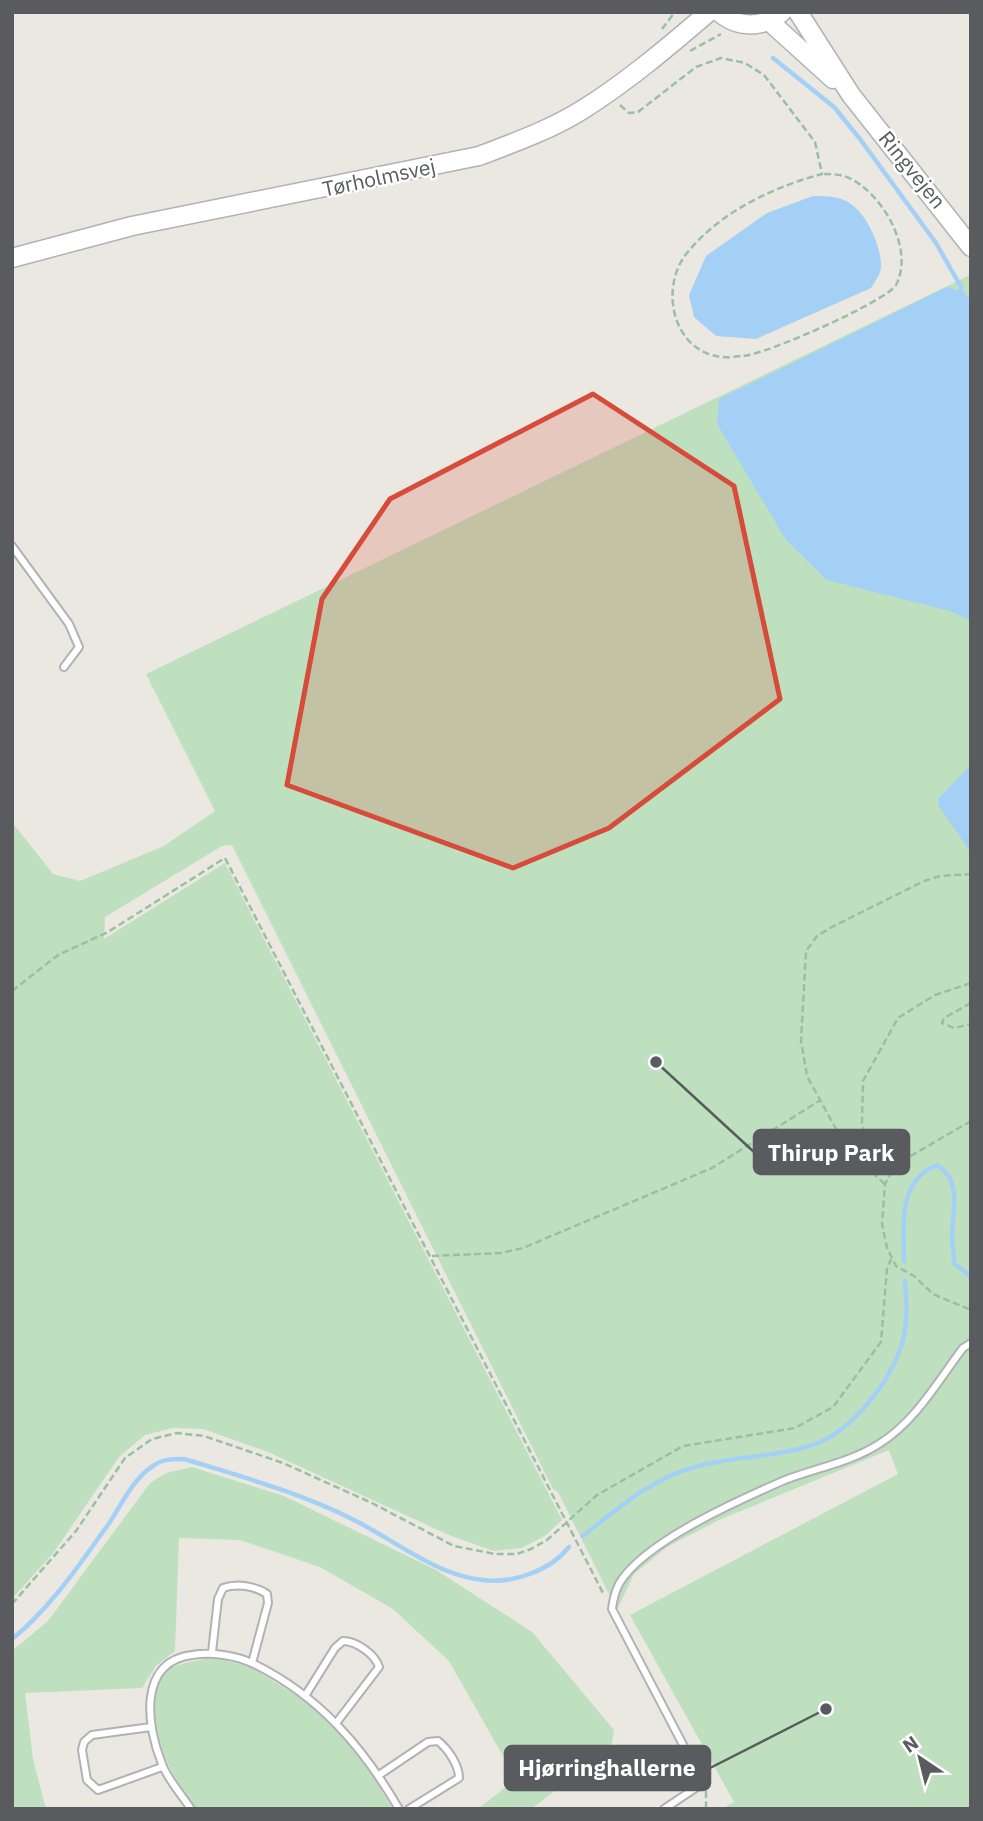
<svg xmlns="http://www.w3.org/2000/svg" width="983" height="1821" viewBox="0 0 983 1821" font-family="'IBM Plex Sans',sans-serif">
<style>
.green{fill:#bee0bf}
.water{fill:#a5d0f5}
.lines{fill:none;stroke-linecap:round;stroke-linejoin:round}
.stream{stroke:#a5d0f5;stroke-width:4.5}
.lane-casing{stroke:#b1b2b6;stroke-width:10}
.secondary-casing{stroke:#b0b2b6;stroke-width:21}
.path{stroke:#99c0a5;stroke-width:2.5;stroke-dasharray:7 3.5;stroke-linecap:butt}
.lane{stroke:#fff;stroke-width:6}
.secondary{stroke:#fff;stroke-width:18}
.marked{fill:#d64b3a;fill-opacity:0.2;stroke:#d64b3a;stroke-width:5;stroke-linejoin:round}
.labels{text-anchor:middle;stroke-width:5;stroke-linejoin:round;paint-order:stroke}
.street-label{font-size:21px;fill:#595b5f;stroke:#fff}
.leader{fill:none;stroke:#595b5f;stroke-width:2.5}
.callout-dot{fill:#595b5f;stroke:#fff;stroke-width:2.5}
.callout{fill:#595b5f;stroke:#595b5f;stroke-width:2.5}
.callout-label{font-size:23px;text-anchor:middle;font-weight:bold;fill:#fff}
</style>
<rect width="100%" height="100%" fill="#eae8e0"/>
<path class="green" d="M970 275 971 1809H722L734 1802 630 1615 898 1474 889 1450 719 1520 667 1547 634 1574 617 1610 558 1492 553 1489 232 845 222 846 105 917 104 939 225 863 562 1520 545 1536 522 1548 494 1551 451 1536 268 1452 203 1429 173 1428 145 1435 119 1457 54 1552 12 1599V822L53 874 80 881 164 846 215 811 146 674Z
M192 1467 284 1496 436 1570 532 1632 614 1730 611 1749 531 1809H478L516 1779 449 1661 393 1609 320 1567 240 1540 179 1538 175 1651 156 1666 142 1688 25 1693 33 1759 46 1809H12V1651L48 1621 150 1483 166 1473Z
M212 1657 251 1667 302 1699 334 1726 375 1778 392 1809H195C174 1777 128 1707 166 1672 175 1663 199 1661 212 1657Z"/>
<path class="water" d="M813 196C827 196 840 196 851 204 868 216 882 248 881 268 880 275 874 283 871 288L756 339 716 336 694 317 689 295 706 256 767 213Z
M947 287 964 292 971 300V621L950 611 827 580 786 540 717 424 719 399Z
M971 765V853L938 805V799Z"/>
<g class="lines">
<path class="stream" d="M773 58 834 107 860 139 936 243 961 287 960 295
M904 1261C904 1226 897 1181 937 1165 962 1180 953 1210 952 1234 952 1243 954 1253 954 1263L971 1277
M583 1536C616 1510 650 1480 691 1468 729 1456 769 1458 806 1447 848 1436 885 1389 900 1350 908 1328 907 1304 905 1281
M12 1639C51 1608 81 1562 110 1522 122 1503 134 1478 153 1466 162 1459 173 1459 184 1459 243 1477 301 1493 356 1521 395 1541 437 1575 482 1580 512 1584 550 1571 569 1547"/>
<defs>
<path id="lane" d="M12 546 69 624 79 647 64 667
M212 1652 218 1599 223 1588C237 1583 255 1586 267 1594L268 1603 252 1663
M305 1696 335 1648 343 1641C356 1641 375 1654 379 1667L337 1722
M151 1727 92 1735 84 1742 82 1750 87 1780 98 1790 162 1767
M379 1775 428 1742 438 1741C448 1749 459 1765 459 1778L409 1809
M191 1809C182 1795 168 1780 162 1764 147 1727 137 1662 192 1655 212 1652 235 1655 254 1664 319 1696 363 1747 399 1809
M664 1809 703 1783 612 1609C613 1600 615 1592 619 1584 643 1542 741 1499 785 1480 816 1468 851 1462 879 1444 915 1422 938 1381 963 1348L971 1343"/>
<path id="secondary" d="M719 12C737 28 763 29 782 12
M798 12 851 95 971 247
M769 21 833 79
M12 258 132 226 479 156C513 143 550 130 582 110 627 82 668 47 709 12"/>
</defs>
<use href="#lane" class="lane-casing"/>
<use href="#secondary" class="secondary-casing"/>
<path class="path" d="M662 29 675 12
M690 51 721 34
M620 105 629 113 638 112 696 67 721 58 745 63 764 75 815 142 822 174C773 187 720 212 687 253 659 287 672 352 722 357 729 358 737 356 743 356 765 355 887 301 896 285 915 249 882 193 849 178 841 174 831 174 822 174
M12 991 58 955 108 932 225 858 604 1595
M971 1003 944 1018 942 1023 954 1028 971 1024
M971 1121 895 1165 885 1184 882 1224 887 1248 896 1266 914 1276 933 1294 971 1310
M774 1130 843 1145
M873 1175 862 1122 863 1081 898 1018 935 995 971 983
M885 1184 848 1151 807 1076 801 1041 806 951 817 936 832 927 924 881 940 876 971 874
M432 1256 501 1253 523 1248 712 1168 819 1101
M12 1604 76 1531 125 1458 152 1439 177 1433 204 1436 283 1463 372 1503 454 1546 495 1554H517L531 1549 547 1540 597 1495 683 1446 795 1428 833 1407 881 1342 887 1269 891 1259
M706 1791V1809"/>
<use href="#lane" class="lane"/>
<use href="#secondary" class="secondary"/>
</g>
<path class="marked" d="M593 394 734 486 780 699 609 828 513 868 287 785 322 599 390 499Z"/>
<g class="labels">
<g class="street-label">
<text transform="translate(912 170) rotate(51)" y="7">Ringvejen</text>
<text transform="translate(379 178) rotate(-12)" y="7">Tørholmsvej</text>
</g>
</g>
<path class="leader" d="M656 1062L754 1152M826 1709L710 1768"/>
<g class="callout-dot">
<circle cx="656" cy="1062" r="7"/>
<circle cx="826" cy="1709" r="7"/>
</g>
<g class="callout">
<rect x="754" y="1130" width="155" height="44" rx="7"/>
<rect x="505" y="1746" width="205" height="44" rx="7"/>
</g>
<g class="callout-label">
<text x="831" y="1161">Thirup Park</text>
<text x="607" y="1776">Hjørringhallerne</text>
</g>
<rect width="983" height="1821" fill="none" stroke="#595b5f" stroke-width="28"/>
<g transform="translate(920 1758) rotate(325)" stroke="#ffffff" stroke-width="5" paint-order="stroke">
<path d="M0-5L12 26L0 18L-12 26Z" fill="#595b5f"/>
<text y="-10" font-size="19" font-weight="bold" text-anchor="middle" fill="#595b5f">N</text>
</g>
</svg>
